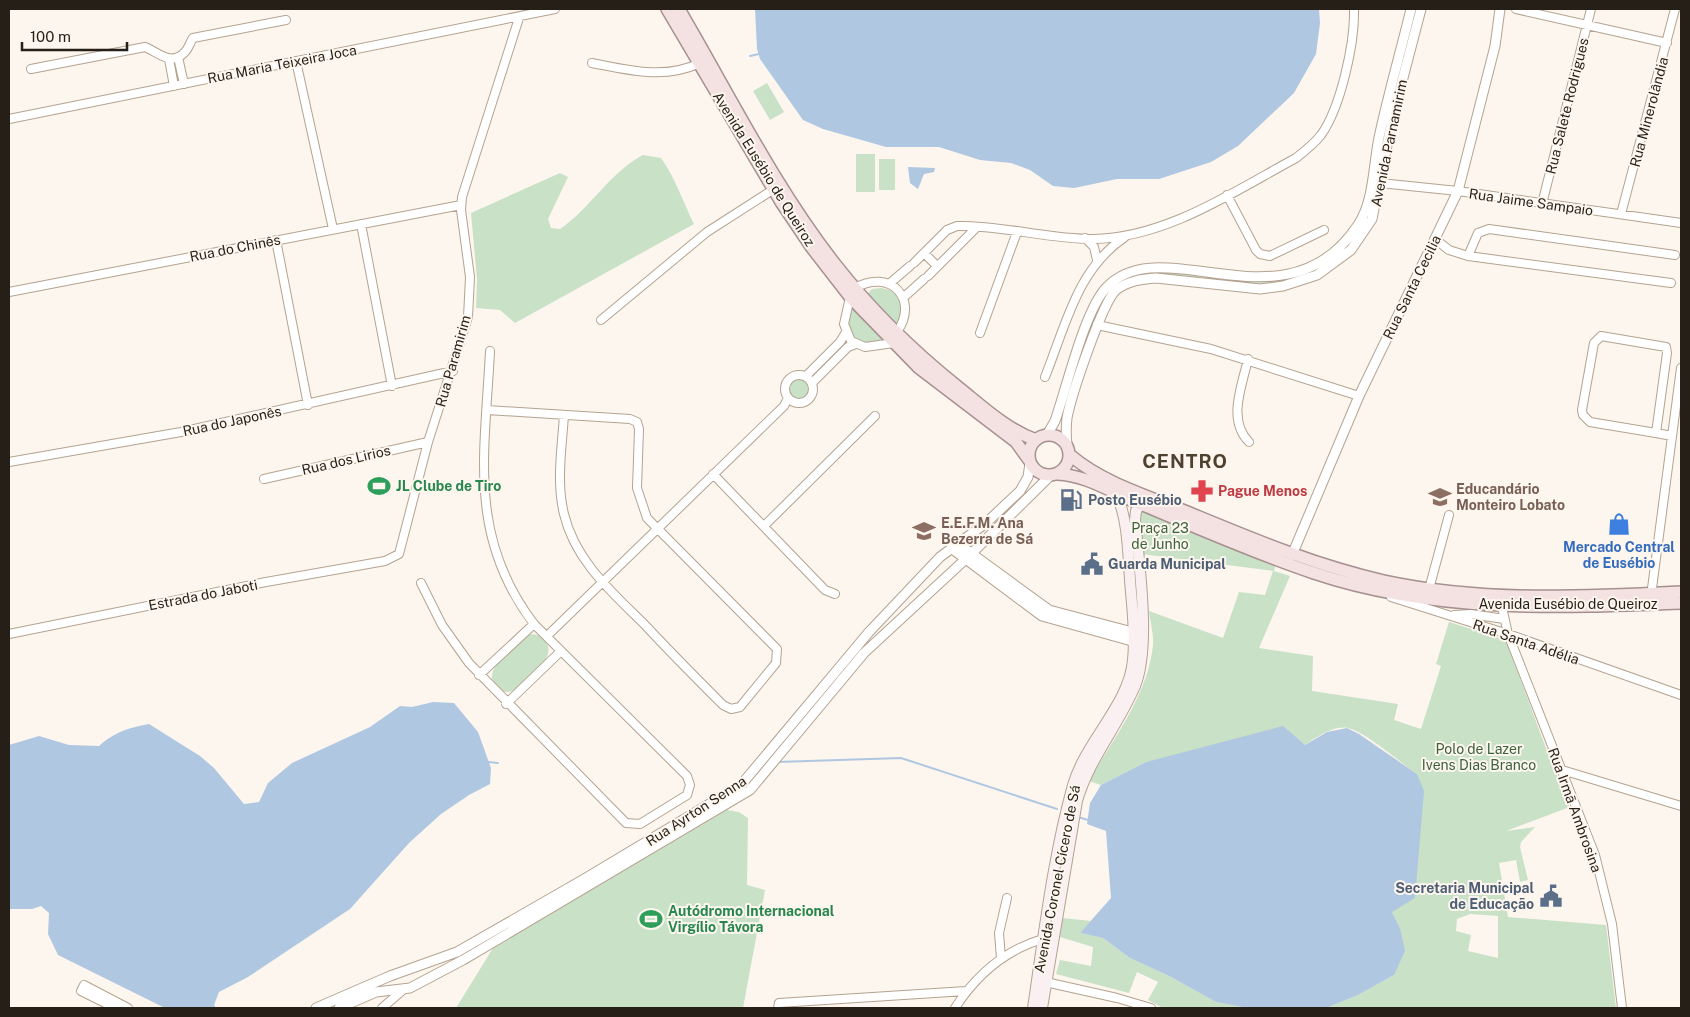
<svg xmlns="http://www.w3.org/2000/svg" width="1690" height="1017" viewBox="0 0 1690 1017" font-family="'Public Sans',sans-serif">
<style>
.green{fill:#c8e1c7;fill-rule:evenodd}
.water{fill:#b0c7e1}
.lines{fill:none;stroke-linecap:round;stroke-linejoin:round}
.stream{stroke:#b0c7e1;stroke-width:2}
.minor-casing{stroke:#b4a390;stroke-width:10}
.tertiary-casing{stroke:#b4a390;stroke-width:11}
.secondary-casing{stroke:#b4a390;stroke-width:12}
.primary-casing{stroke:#a79190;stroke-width:14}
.minor{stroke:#fff;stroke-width:8}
.tertiary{stroke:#fff;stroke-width:9}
.secondary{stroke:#faf0f1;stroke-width:10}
.primary{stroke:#f4e2e3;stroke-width:11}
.labels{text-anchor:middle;stroke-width:4;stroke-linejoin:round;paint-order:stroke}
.street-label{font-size:14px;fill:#261f18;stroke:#fdf6ee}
.leisure-label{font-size:14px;font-weight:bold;fill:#27864d;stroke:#fdf6ee;text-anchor:start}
.education-label{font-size:14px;font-weight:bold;fill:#785e54;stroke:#fdf6ee;text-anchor:start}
.health-label{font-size:14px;font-weight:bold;fill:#be3a42;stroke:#fdf6ee;text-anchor:start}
.service-label{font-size:14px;font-weight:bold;fill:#4e5e75;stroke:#fdf6ee;text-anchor:start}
.park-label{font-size:14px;fill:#3c623c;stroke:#fdf6ee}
.shop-label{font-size:14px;font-weight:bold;fill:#366cbe;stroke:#fdf6ee}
.district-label{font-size:19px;font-weight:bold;letter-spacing:1px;fill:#4f4130;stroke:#fdf6ee}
</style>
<rect width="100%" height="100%" fill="#fdf6ee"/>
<path class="green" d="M1414 9H1418L1375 205 1351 247 1315 274 1273 284 1215 280V276L1272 280 1299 275 1331 260 1357 234 1369 213 1379 151Z
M767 83 784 112 770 120 753 91Z
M856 154H875V192H856Z
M643 155 661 158C675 177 683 202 694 224L515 323 500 310 476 308 477 279 471 213 560 173 568 177 548 219 551 228 560 229C591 208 609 173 643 155Z
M879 159H895V190H879Z
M1148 270 1199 274 1198 278 1162 274 1125 281 1097 319 1093 317C1109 287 1114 281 1148 270Z
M881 288C902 291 903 307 898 324H896L867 294 872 289Z
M851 308H853L881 339 880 341C863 345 856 342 847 327Z
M789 389a11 11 0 1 1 22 0a11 11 0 1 1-22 0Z
M1144 509 1276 562 1274 571 1290 576 1259 648 1313 656 1312 691 1398 704 1394 720 1421 729 1441 666 1436 664 1449 622 1506 640C1527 696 1546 752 1570 807L1506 831 1535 827 1521 842 1520 847 1528 880 1520 882 1516 860 1499 863 1508 917 1606 925 1616 1008H1326L1358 995 1394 975 1400 928 1392 912 1417 774C1401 763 1364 731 1348 728 1334 725 1315 738 1305 745L1204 749 1146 762 1101 785 1089 781C1113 739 1148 695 1153 645 1154 635 1150 621 1149 611L1223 638 1239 592 1265 595 1273 571 1142 554 1139 514ZM1470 914 1498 916V958L1468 951 1471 935 1456 931 1457 919Z
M532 634C538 635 542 636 545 641 559 657 527 678 517 689 510 692 504 694 498 689 478 671 513 648 525 636Z
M727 810 739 812 748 818 747 885 765 890 743 1008H456L493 948Z
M1062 918 1091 921 1080 933 1103 938 1130 958 1171 977 1216 1002 1247 1008H1163L1148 1000 1158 982 1137 972 1129 993 1056 974 1060 960 1091 966 1093 947 1060 937Z"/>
<path class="water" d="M755 9H1319L1320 23 1316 54 1294 93 1238 146 1211 162 1159 179H1117L1074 188 1053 186 1030 170 1011 163 980 160 939 147H886L823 129 803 120 760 59 757 49Z
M908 167 935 168 934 172 924 174 918 189 910 183Z
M433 702 454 703 478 732 491 768 490 784 469 795 441 814 409 843 350 909 248 977 219 992 214 1005 216 1008H165L58 955 48 934 49 913 41 906 32 909H9V745L39 736 69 745 99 746C115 732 128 728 149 724L200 756 214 768 244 804 259 802 268 783 292 763 370 727 400 706 412 707Z
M1283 726 1305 745 1327 732 1347 728 1359 734 1417 774 1424 791 1415 898 1392 912 1400 928 1405 951 1394 975 1358 995 1326 1008H1247L1216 1002 1171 977 1130 958 1103 938 1080 933 1111 898 1106 831 1087 824 1090 803 1101 785 1146 762Z"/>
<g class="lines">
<path class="stream" d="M750 56 759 54
M488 762 498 763
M777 762 901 758 1057 809
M1078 817 1088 820"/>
<defs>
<path id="minor" d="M1516 9 1667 43
M178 57 184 84
M169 59 174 86
M296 61 333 229
M592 63C628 70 664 80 700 63
M31 69 145 47C158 52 171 67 185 52 189 48 190 42 193 38L286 20
M9 119 555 9
M1380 183 1458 191 1681 223
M1227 195 1256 250 1260 254 1270 256 1324 230
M1542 204 1591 9
M1621 214 1675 9
M361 224 392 386
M1085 238 1094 247 1097 260
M1435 239 1449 250 1468 256 1671 283
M276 240 308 405
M924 253 937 266
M1468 256 1478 233 1489 229 1675 255
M914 263 947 230 957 226C1002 225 1047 239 1093 239 1166 238 1233 192 1296 158 1305 151 1314 144 1321 135 1341 107 1355 42 1354 9
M928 276 977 227
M889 284 910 266
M855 288C890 268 920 299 897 332
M9 292 461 205
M850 297 844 324 851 341 865 347 894 343
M903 298 924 279
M601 320 707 232 774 189
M1097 325 1211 349 1359 396
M980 333 1017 232
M1248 359C1242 386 1227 420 1249 442
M785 389a14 14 0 1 1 28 0a14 14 0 1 1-28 0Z
M806 376 840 342 846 332
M1045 377C1066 325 1077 269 1125 237
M812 383 848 347 856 344
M487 410 630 419 637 422 639 429 637 488 647 518 777 649 776 663 740 707 731 709 723 705C697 679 671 653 646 626 613 593 575 561 564 514 556 482 562 447 564 415
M1656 433 1667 353 1666 347 1601 336 1594 343 1582 410 1583 415 1590 422 1656 433 1672 436
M9 462 181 432 453 371
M713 474 825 590 835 594
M264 479 428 442
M764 526 875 416
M421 583 442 625 469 663 626 823 640 824 687 795 690 785 687 776 534 624C467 536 485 453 490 351
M1429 589 1449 515
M1651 596 1681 368
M1391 597 1508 634 1681 695
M1502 607 1508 634 1595 855 1612 924 1622 1008
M1454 615 1471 614 1504 619
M9 634 266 582 385 561 399 554 428 442 468 317 470 277 461 210 462 197 519 18
M547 636 784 406 788 398
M479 675 534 624
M506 704 561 651
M1562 770 1681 806
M1001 958 999 933 1007 898
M1041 981 1117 998 1151 1008
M115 1008 81 991 84 985 128 1008
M382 1008 404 989
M778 1008 779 1003 966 991
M955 1008C977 974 1006 949 1046 938"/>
<path id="tertiary" d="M1047 435 1055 421C1067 387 1084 312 1106 288 1161 227 1286 334 1358 225 1375 200 1373 162 1380 133 1389 92 1401 50 1411 9
M1067 444C1066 436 1066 427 1067 418 1071 396 1102 303 1116 290 1128 281 1141 279 1156 278L1260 289 1283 286 1317 275 1351 250 1372 219 1393 116 1421 9
M957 543 1049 610 1140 634
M951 548 1042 616 1139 643
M1292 555 1359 396 1458 191 1495 46 1500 9
M316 1008 390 976 457 952 586 878 741 785 869 632 940 557 986 523 1020 491 1028 477 1030 463
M339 1008 376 992 410 988 463 960 750 790 864 653 970 555 1050 476"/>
<path id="secondary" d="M1033 1008C1044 934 1053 857 1073 785 1083 752 1107 726 1122 696 1128 684 1132 672 1133 660 1136 634 1132 607 1130 580 1128 552 1128 521 1117 495
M1042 1008 1077 801C1089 759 1118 726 1135 686 1151 647 1139 563 1135 520L1136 511 1140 504"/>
<path id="primary" d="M667 9 781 202 812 248 850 297 919 368 1016 442 1029 460
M679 9C729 94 774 186 835 264 871 310 913 351 958 387 983 407 1006 429 1036 440
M1029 455a20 20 0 1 1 40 0a20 20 0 1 1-40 0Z
M1070 455C1104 484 1151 497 1192 514 1255 540 1317 566 1384 581 1482 602 1582 597 1681 592
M1057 474C1086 475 1111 492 1138 503 1196 527 1254 553 1314 573 1433 613 1557 608 1681 603"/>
</defs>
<use href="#minor" class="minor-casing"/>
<use href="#tertiary" class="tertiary-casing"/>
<use href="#secondary" class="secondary-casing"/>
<use href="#primary" class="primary-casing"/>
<use href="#minor" class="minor"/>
<use href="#tertiary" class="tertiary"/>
<use href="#secondary" class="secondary"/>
<use href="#primary" class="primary"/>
</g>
<defs>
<symbol id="stadium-bare" viewBox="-9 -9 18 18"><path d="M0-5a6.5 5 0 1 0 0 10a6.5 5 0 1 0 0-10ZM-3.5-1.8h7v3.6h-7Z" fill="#2e9e5b" stroke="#fdf6ee" stroke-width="2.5" paint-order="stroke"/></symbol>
<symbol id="pharmacy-bare" viewBox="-9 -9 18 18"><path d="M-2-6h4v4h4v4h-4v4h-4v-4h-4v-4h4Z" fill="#e0444e" stroke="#fdf6ee" stroke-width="2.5" paint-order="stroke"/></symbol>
<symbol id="school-bare" viewBox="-9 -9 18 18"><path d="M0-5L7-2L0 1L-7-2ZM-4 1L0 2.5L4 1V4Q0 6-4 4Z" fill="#8d6e63" stroke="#fdf6ee" stroke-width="2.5" paint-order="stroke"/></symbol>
<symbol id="fuel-bare" viewBox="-9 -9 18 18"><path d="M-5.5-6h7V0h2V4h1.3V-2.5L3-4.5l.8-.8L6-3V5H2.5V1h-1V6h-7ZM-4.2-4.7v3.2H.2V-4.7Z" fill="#5c6f8a" stroke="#fdf6ee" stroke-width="2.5" paint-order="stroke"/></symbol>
<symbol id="shop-bare" viewBox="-9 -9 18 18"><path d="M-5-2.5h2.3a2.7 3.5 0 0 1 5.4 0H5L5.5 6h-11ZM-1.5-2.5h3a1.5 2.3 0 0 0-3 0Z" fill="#3f7fe0" stroke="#fdf6ee" stroke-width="2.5" paint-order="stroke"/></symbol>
<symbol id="civic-bare" viewBox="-9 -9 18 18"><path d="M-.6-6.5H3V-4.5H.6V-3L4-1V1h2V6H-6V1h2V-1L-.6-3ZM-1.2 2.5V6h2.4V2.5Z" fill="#5c6f8a" stroke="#fdf6ee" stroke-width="2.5" paint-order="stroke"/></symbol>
</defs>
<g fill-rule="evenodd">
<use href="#stadium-bare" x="363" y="470" width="32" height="32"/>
<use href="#pharmacy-bare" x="1186" y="475" width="32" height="32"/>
<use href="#school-bare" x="1424" y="481" width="32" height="32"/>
<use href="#fuel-bare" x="1055" y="484" width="32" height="32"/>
<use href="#shop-bare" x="1603" y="508" width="32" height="32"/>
<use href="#school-bare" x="908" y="515" width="32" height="32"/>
<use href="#civic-bare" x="1076" y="548" width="32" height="32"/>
<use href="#civic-bare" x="1535" y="880" width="32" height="32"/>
<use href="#stadium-bare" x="635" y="903" width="32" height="32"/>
</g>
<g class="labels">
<g class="street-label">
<text transform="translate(282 64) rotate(-11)" y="5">Rua Maria Teixeira Joca</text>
<text transform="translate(1567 106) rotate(-76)" y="5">Rua Salete Rodrigues</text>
<text transform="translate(1649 112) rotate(-75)" y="5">Rua Minerolândia</text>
<text transform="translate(1389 143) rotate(-78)" y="5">Avenida Parnamirim</text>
<text transform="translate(764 169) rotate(58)" y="5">Avenida Eusébio de Queiroz</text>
<text transform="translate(1531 202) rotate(8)" y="5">Rua Jaime Sampaio</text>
<text transform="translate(235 248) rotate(-11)" y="5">Rua do Chinês</text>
<text transform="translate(1412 287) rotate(-64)" y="5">Rua Santa Cecilia</text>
<text transform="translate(453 361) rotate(-74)" y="5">Rua Paramirim</text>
<text transform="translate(232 421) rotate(-12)" y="5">Rua do Japonês</text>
<text transform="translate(346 460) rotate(-13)" y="5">Rua dos Lirios</text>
<text transform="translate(203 595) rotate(-11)" y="5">Estrada do Jaboti</text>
<text x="1568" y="609">Avenida Eusébio de Queiroz</text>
<text transform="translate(1526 642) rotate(19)" y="5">Rua Santa Adélia</text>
<text transform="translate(1575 810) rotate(70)" y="5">Rua Irmã Ambrosina</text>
<text transform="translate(696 811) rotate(-33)" y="5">Rua Ayrton Senna</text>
<text transform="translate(1057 879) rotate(-79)" y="5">Avenida Coronel Cícero de Sá</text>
</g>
<g class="leisure-label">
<text x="396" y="491">JL Clube de Tiro</text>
<text x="668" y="916">Autódromo Internacional<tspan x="668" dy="16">Virgílio Távora</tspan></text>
</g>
<g class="education-label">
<text x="1456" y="494">Educandário<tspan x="1456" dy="16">Monteiro Lobato</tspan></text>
<text x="941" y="528">E.E.F.M. Ana<tspan x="941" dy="16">Bezerra de Sá</tspan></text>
</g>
<g class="health-label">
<text x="1218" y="496">Pague Menos</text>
</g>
<g class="service-label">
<text x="1088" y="505">Posto Eusébio</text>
<text x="1108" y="569">Guarda Municipal</text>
<text x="1534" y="893" text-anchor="end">Secretaria Municipal<tspan x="1534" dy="16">de Educação</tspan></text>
</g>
<g class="park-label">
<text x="1160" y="533">Praça 23<tspan x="1160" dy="16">de Junho</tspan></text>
<text x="1479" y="754">Polo de Lazer<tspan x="1479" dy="16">Ivens Dias Branco</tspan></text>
</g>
<g class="shop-label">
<text x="1619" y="552">Mercado Central<tspan x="1619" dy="16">de Eusébio</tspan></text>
</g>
<g class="district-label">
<text x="1185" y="468">CENTRO</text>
</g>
</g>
<rect width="1690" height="1017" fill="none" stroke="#261f18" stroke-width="20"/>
<path d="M22 42v8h105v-8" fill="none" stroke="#261f18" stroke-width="2.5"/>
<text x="30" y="42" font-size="15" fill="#261f18" stroke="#fdf6ee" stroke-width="4" paint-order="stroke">100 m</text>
</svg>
